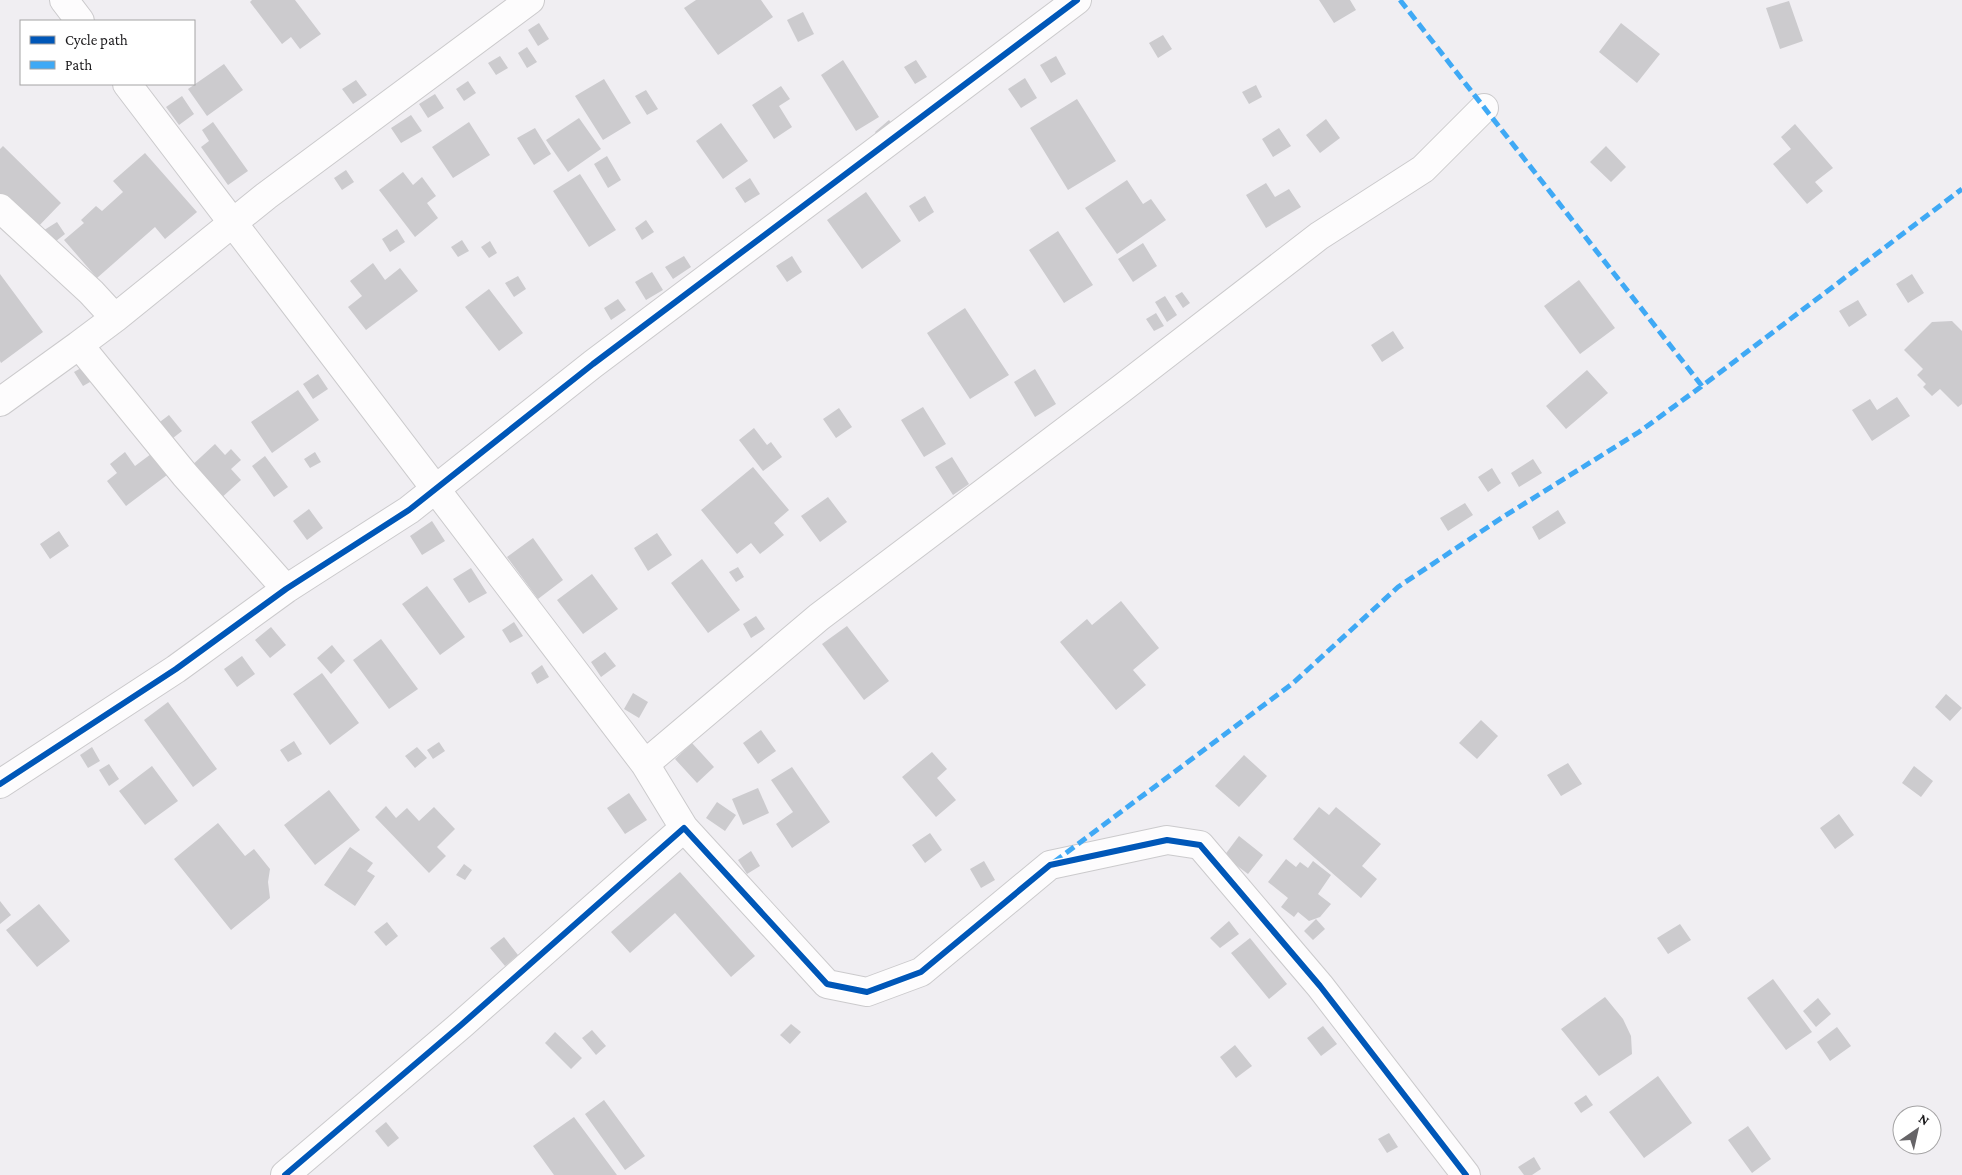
<svg xmlns="http://www.w3.org/2000/svg" width="1962" height="1175" viewBox="0 0 1962 1175" font-family="'Crimson Pro',serif">
<style>
.building{fill:#cccbce}
.lines{fill:none;stroke-linecap:round;stroke-linejoin:round}
.minor-casing{stroke:#cbcacc;stroke-width:30}
.minor{stroke:#fdfcfd;stroke-width:28}
.quiet{stroke:#3fa9f5;stroke-width:5;stroke-dasharray:10 5;stroke-linecap:butt}
.cycleway-casing{stroke:#fff;stroke-width:9}
.cycleway{stroke:#0057b8;stroke-width:6}
</style>
<rect width="100%" height="100%" fill="#f0eef2"/>
<path class="building" d="M252 0H295L321 34 300 49 291 37 282 44 250 2Z
M696 0H761L773 17 718 55 684 8Z
M1319 0H1350L1356 10 1334 23Z
M1789 1 1803 41 1780 49 1766 8Z
M803 12 814 34 798 42 787 20Z
M539 23 549 39 538 46 528 30Z
M1621 23 1660 54 1637 83 1599 52Z
M1163 35 1172 49 1158 58 1149 43Z
M527 47 537 62 527 68 518 53Z
M500 56 508 68 496 75 488 63Z
M1056 56 1066 74 1051 83 1040 65Z
M843 60 879 117 856 131 821 75Z
M916 60 927 77 915 84 904 67Z
M224 64 243 90 207 116 188 89Z
M1025 78 1037 98 1021 108 1008 89Z
M604 79 631 123 603 140 575 96Z
M356 80 367 95 353 104 342 89Z
M468 81 476 93 464 101 456 89Z
M1256 85 1262 97 1249 104 1242 92Z
M781 86 790 99 779 106 792 127 774 139 752 105Z
M646 90 658 109 647 115 635 96Z
M435 94 444 108 428 118 419 104Z
M182 96 194 114 179 125 166 107Z
M1077 99 1116 161 1068 190 1030 128Z
M411 115 422 131 401 143 391 128Z
M579 118 601 149 568 172 546 140Z
M1326 119 1340 138 1320 153 1306 135Z
M889 120 896 129 881 141 875 132Z
M213 122 248 171 228 185 201 147 209 141 202 130Z
M469 122 490 155 453 178 432 147Z
M721 123 748 161 723 179 696 141Z
M1795 124 1833 168 1815 182 1823 191 1807 204 1773 164 1791 149 1781 137Z
M535 128 551 154 534 165 517 138Z
M1279 128 1291 146 1273 157 1262 139Z
M3 146 61 203 33 232 0 199V149Z
M1606 146 1626 167 1611 182 1590 162Z
M145 153 197 212 165 239 155 227 97 278 64 240 84 223 81 220 96 206 102 211 123 192 113 181Z
M607 156 621 180 608 188 594 164Z
M346 170 354 182 342 190 334 178Z
M403 172 413 185 422 177 436 196 427 203 438 218 415 237 379 190Z
M580 174 616 230 589 247 553 191Z
M750 178 760 194 745 203 735 188Z
M1127 180 1143 204 1151 199 1166 220 1117 254 1085 208Z
M1266 183 1275 197 1289 189 1301 207 1266 228 1246 195Z
M866 192 901 241 862 269 827 220Z
M925 196 934 212 919 222 909 206Z
M646 220 654 232 642 240 635 228Z
M57 222 65 234 51 245 41 232Z
M397 229 405 242 390 252 382 239Z
M1058 231 1093 285 1064 303 1029 250Z
M462 240 469 251 458 257 451 247Z
M490 241 497 253 489 258 481 247Z
M1143 243 1157 266 1133 282 1118 259Z
M684 256 691 267 673 279 665 267Z
M792 256 802 272 787 282 776 266Z
M373 263 385 280 400 268 418 291 366 330 348 307 362 296 350 281Z
M652 272 663 290 646 300 635 282Z
M0 274 43 332 1 363 0 361Z
M1912 274 1924 293 1908 303 1896 284Z
M518 276 526 289 514 297 505 283Z
M1579 280 1615 328 1580 354 1544 306Z
M489 289 523 333 499 351 465 307Z
M1182 292 1190 303 1183 308 1175 296Z
M1165 296 1177 315 1167 322 1155 302Z
M618 299 626 310 611 320 604 308Z
M1858 300 1867 315 1849 327 1839 311Z
M965 308 1009 375 970 399 927 333Z
M1156 313 1164 326 1154 331 1146 319Z
M1952 321 1962 331V404L1958 407 1940 389 1932 396 1923 387 1926 384 1917 375 1923 369 1904 350 1932 322Z
M1393 331 1404 348 1382 362 1371 345Z
M88 364 97 378 83 386 74 372Z
M1035 369 1056 404 1035 417 1014 382Z
M1587 370 1608 393 1566 429 1546 406Z
M318 374 328 389 313 399 303 384Z
M298 390 319 420 272 453 251 422Z
M1897 397 1910 416 1872 441 1852 410 1870 399 1877 410Z
M923 407 946 444 924 457 901 420Z
M839 408 852 427 836 438 823 419Z
M169 415 182 431 164 445 152 428Z
M754 428 767 445 771 442 782 457 763 471 739 440Z
M215 444 225 455 231 449 241 460 231 469 241 480 219 500 189 468Z
M155 451 171 472 126 506 107 481 117 473 110 464 125 452 135 466Z
M315 452 321 462 310 468 304 459Z
M265 456 288 487 274 497 252 466Z
M952 457 969 484 953 495 935 467Z
M1533 459 1542 473 1519 487 1511 473Z
M753 467 789 510 774 523 784 535 760 554 751 543 737 554 701 510Z
M1492 468 1501 483 1488 492 1478 477Z
M828 497 847 522 820 542 801 516Z
M1465 503 1473 515 1448 531 1440 518Z
M309 509 323 528 307 540 293 521Z
M1558 510 1566 523 1539 540 1532 527Z
M432 521 445 541 422 555 410 536Z
M59 531 69 546 50 559 40 544Z
M657 533 672 555 648 571 634 548Z
M533 538 563 580 538 599 507 557Z
M702 559 740 610 708 633 671 583Z
M738 567 744 577 736 582 729 572Z
M471 568 487 593 469 603 453 579Z
M592 574 618 609 583 634 557 600Z
M427 586 465 637 440 655 402 604Z
M1121 601 1159 648 1133 670 1146 685 1116 710 1060 642 1087 619 1092 625Z
M756 616 765 629 751 638 743 624Z
M514 622 523 636 510 643 502 630Z
M847 626 889 681 864 700 822 644Z
M271 627 286 645 270 658 255 640Z
M381 639 418 689 389 709 353 660Z
M332 645 345 661 331 674 317 658Z
M605 652 616 666 601 677 591 662Z
M242 656 255 674 237 687 224 669Z
M542 665 549 677 537 684 531 673Z
M322 673 359 723 330 745 293 694Z
M633 693 648 702 639 718 624 709Z
M1946 694 1962 708 1950 721 1935 707Z
M168 702 217 769 193 787 144 720Z
M1481 720 1498 736 1477 759 1459 743Z
M761 730 776 751 758 764 743 743Z
M294 741 302 754 288 762 280 750Z
M439 742 445 751 433 759 427 750Z
M692 743 714 767 697 783 675 759Z
M92 747 100 761 88 768 80 755Z
M417 747 427 758 415 768 405 756Z
M932 752 947 769 937 778 956 800 936 817 902 777Z
M1244 755 1267 776 1239 807 1215 786Z
M1568 763 1582 784 1561 796 1547 775Z
M109 764 119 779 109 786 99 770Z
M152 766 178 801 145 825 119 791Z
M1914 766 1933 781 1921 797 1902 783Z
M792 767 830 822 792 848 776 824 793 812 771 780Z
M758 788 769 813 743 825 732 799Z
M329 790 360 830 315 865 284 825Z
M629 793 647 820 625 834 607 808Z
M717 802 736 815 725 831 706 818Z
M386 806 396 818 407 808 419 821 434 807 455 829 437 847 446 856 429 873 375 817Z
M1319 807 1329 815 1336 807 1381 844 1362 866 1377 879 1361 898 1293 839Z
M1839 814 1854 835 1835 849 1820 828Z
M218 823 245 856 254 849 270 869 268 882 270 898 231 930 174 859Z
M930 833 942 850 925 863 912 845Z
M1239 836 1263 855 1248 874 1224 856Z
M350 847 373 863 367 871 375 876 355 906 324 885Z
M751 851 760 866 747 874 738 860Z
M1286 859 1296 867 1300 862 1308 868 1313 861 1331 875 1318 894 1331 904 1320 917 1309 921 1298 912 1294 917 1281 907 1288 898 1268 882Z
M984 861 995 880 981 888 970 869Z
M464 864 472 870 465 880 456 875Z
M680 872 755 956 731 977 675 913 630 953 611 932Z
M0 901 11 915 0 924Z
M39 904 70 941 37 967 6 930Z
M1316 919 1325 929 1313 940 1304 931Z
M1229 921 1239 934 1220 948 1210 938Z
M387 922 398 936 386 946 374 932Z
M1680 924 1691 940 1668 954 1657 938Z
M504 937 518 955 505 966 490 948Z
M1250 938 1287 984 1269 999 1231 953Z
M1773 979 1812 1032 1786 1050 1747 998Z
M1605 997 1623 1019 1631 1036 1632 1054 1599 1076 1561 1029Z
M1818 998 1831 1014 1816 1027 1803 1011Z
M791 1024 801 1032 790 1044 780 1035Z
M1323 1026 1337 1044 1321 1056 1307 1038Z
M1837 1027 1851 1046 1830 1061 1817 1042Z
M592 1030 606 1046 596 1055 582 1038Z
M555 1032 582 1058 571 1069 545 1043Z
M1235 1045 1252 1066 1236 1078 1220 1057Z
M1658 1076 1692 1123 1644 1158 1609 1112Z
M1586 1095 1593 1105 1581 1113 1574 1103Z
M604 1100 645 1156 625 1170 585 1114Z
M574 1117 617 1175H554L533 1146Z
M386 1122 399 1138 388 1147 375 1131Z
M1748 1126 1771 1159 1752 1173 1728 1140Z
M1389 1133 1398 1147 1387 1153 1378 1139Z
M1534 1157 1541 1169 1532 1175H1524L1518 1167Z"/>
<g class="lines">
<defs>
<path id="minor" d="M64 0 80 21
M127 84 645 764 684 828
M0 208 91 292 115 318 79 345 185 475 286 589
M115 318 266 196 530 0
M0 402 79 345
M645 764 819 617 1121 389 1319 236 1423 169 1484 108
M0 784 176 669 286 589 409 510 593 364 1077 0
M285 1175 461 1025 684 828 827 984 867 992 921 972 1050 865 1167 840 1200 845 1320 986 1466 1175"/>
</defs>
<use href="#minor" class="minor-casing"/>
<use href="#minor" class="minor"/>
<path class="quiet" d="M1400 0 1702 386 1962 189
M1054 862 1292 684 1398 587 1503 517 1639 432 1702 386"/>
<defs>
<path id="cycleway" d="M0 784 176 669 286 589 409 510 593 364 1077 0
M285 1175 461 1025 684 828 827 984 867 992 921 972 1050 865 1167 840 1200 845 1320 986 1466 1175"/>
</defs>
<use href="#cycleway" class="cycleway-casing"/>
<use href="#cycleway" class="cycleway"/>
</g>
<rect x="20" y="20" width="175" height="65" fill="#ffffff" stroke="#a4a3a4"/>
<rect x="30" y="36" width="25" height="8" fill="#0057b8" stroke="#a4a3a4"/>
<text x="65" y="45" font-size="15" fill="#1b1a1c">Cycle path</text>
<rect x="30" y="61" width="25" height="8" fill="#3fa9f5" stroke="#a4a3a4"/>
<text x="65" y="70" font-size="15" fill="#1b1a1c">Path</text>
<g transform="translate(1917 1130) rotate(34)"><circle r="24" fill="#ffffff" stroke="#a4a3a4"/>
<path d="M0-4L9 19L0 12L-9 19Z" fill="#666467"/>
<text y="-8" font-size="14" font-weight="bold" text-anchor="middle" fill="#1b1a1c">N</text>
</g>
</svg>
